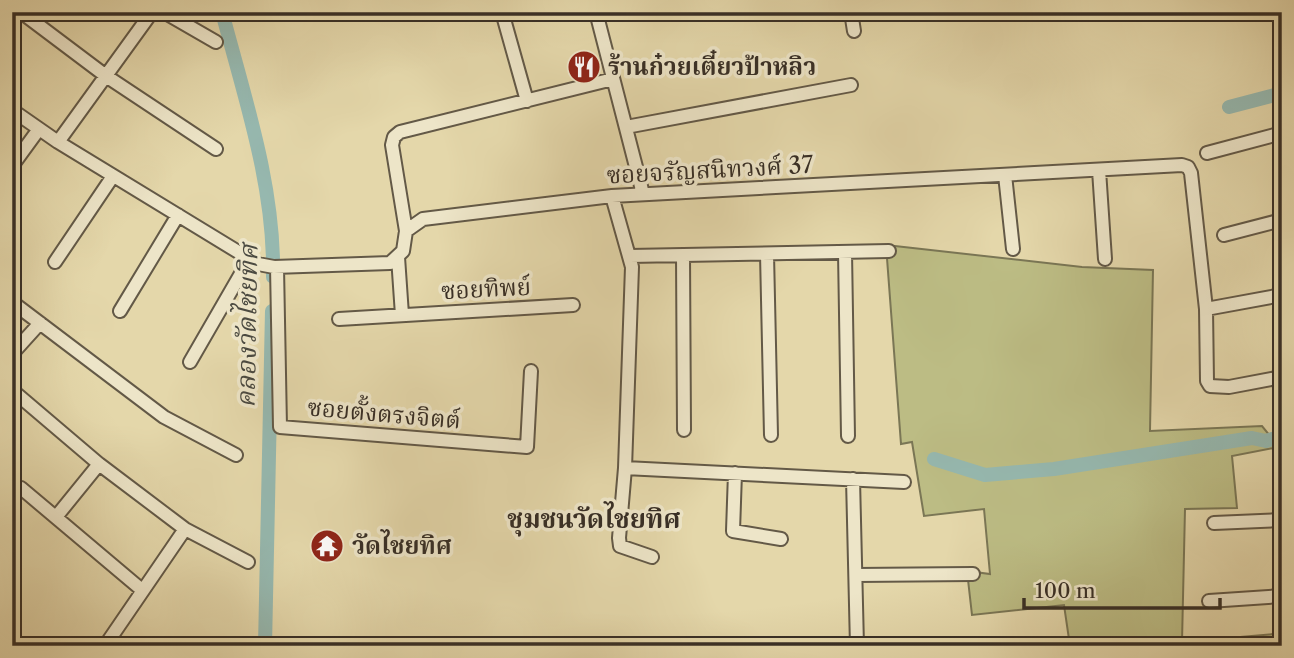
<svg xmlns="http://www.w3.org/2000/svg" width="1294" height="658" viewBox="0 0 1294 658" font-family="'Libre Caslon Text','Noto Serif Thai',serif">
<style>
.green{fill:#bcbc84;stroke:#7a7655;stroke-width:2}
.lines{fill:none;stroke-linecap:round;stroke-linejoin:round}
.canal{stroke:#96b8af;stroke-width:14}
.minor-casing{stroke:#635947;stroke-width:16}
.minor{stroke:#ede5c8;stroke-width:12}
.labels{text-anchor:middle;stroke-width:7;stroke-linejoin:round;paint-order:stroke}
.poi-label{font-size:24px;font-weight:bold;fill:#382f26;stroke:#ede5c8;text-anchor:start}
.street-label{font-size:24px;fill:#382f26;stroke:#ede5c8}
.water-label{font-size:26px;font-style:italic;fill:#4b4a41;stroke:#ede5c8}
.neighbourhood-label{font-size:26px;font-weight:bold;fill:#382f26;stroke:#ede5c8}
</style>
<rect width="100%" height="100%" fill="#e4d7aa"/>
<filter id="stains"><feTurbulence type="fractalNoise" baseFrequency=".00286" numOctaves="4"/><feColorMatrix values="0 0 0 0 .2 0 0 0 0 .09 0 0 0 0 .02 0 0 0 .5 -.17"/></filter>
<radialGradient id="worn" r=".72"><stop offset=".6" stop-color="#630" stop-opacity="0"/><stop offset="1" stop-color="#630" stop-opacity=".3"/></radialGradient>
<path class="green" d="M886 245 1082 267 1153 270 1150 431 1262 426 1279 447 1232 456 1237 508 1185 509 1182 642 1274 634 1276 646H1070L1064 605 972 615 967 571 990 574 984 509 924 516 912 442 901 444Z"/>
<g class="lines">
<path class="canal" d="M222 12C245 99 275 187 273 277
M1229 107 1282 93
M934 459 985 475 1054 469 1252 438 1266 441 1282 436
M265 646 272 311"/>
<defs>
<path id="minor" d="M21 12 106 76 216 149
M164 12 216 42
M502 12 527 101
M596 12 643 194
M851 12 854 31
M12 110 58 142 258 264 274 267 390 263 403 251 406 231 423 219 612 196 1182 165 1188 167 1191 173 1206 309 1207 381 1210 386 1229 387 1282 377
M626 127 851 85
M58 142 152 12
M1207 153 1282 133
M12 166 39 129
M1099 170 1105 259
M1005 175 1013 249
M612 196 632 267 625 468 619 538 620 546 652 557
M406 231 392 145 394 137 400 132 613 79
M1224 235 1282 220
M845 252 848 436
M767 254 771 435
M683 255 684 430
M630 256 889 251
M398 257 402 315
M55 262 113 176
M277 267 280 427 527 447 531 371
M12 302 164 417 236 455
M1206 309 1282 295
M120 311 178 215
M339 319 573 305
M12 354 40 323
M190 362 250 258
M12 390 99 464 185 529 248 562
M625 468 904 482
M735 473 733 531 781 539
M853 479 857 646
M21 488 142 590
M56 517 99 464
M1214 523 1282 520
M856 575 973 574
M1209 601 1282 596
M105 646 185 529"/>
</defs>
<use href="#minor" class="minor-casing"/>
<use href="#minor" class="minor"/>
</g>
<defs>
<symbol id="restaurant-disc" viewBox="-11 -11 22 22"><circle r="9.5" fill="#8f2418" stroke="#ede5c8"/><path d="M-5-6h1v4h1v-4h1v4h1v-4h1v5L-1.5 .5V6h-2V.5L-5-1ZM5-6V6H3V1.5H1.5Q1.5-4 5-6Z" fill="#fff"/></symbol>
<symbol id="temple-disc" viewBox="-11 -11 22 22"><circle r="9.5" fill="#8f2418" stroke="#ede5c8"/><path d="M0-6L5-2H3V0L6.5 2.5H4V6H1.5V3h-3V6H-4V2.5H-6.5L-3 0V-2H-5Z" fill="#fff"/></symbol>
</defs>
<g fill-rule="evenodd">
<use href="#restaurant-disc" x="565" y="48" width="38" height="38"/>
<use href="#temple-disc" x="308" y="527" width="38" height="38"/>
</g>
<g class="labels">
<g class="poi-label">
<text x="608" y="75">ร้านก๋วยเตี๋ยวป้าหลิว</text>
<text x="352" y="554">วัดไชยทิศ</text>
</g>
<g class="street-label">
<text transform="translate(710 170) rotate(-3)" y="8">ซอยจรัญสนิทวงศ์ 37</text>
<text transform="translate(486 289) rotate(-3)" y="8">ซอยทิพย์</text>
<text transform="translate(384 414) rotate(5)" y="8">ซอยตั้งตรงจิตต์</text>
</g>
<g class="water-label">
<text transform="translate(247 326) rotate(-89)" y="9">คลองวัดไชยทิศ</text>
</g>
<g class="neighbourhood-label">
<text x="594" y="528">ชุมชนวัดไชยทิศ</text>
</g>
</g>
<rect width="1294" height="658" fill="none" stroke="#e4d7aa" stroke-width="42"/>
<rect x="14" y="14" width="1266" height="630" fill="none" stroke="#382f26" stroke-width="3.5"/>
<rect x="21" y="21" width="1252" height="616" fill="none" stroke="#382f26" stroke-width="2"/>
<path d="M1024 598v10h196v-10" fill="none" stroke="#382f26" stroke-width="3.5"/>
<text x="1035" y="598" font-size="21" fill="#382f26" stroke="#ede5c8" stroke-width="5" paint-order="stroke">100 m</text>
<rect width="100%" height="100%" filter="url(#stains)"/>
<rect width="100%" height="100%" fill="url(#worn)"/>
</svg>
